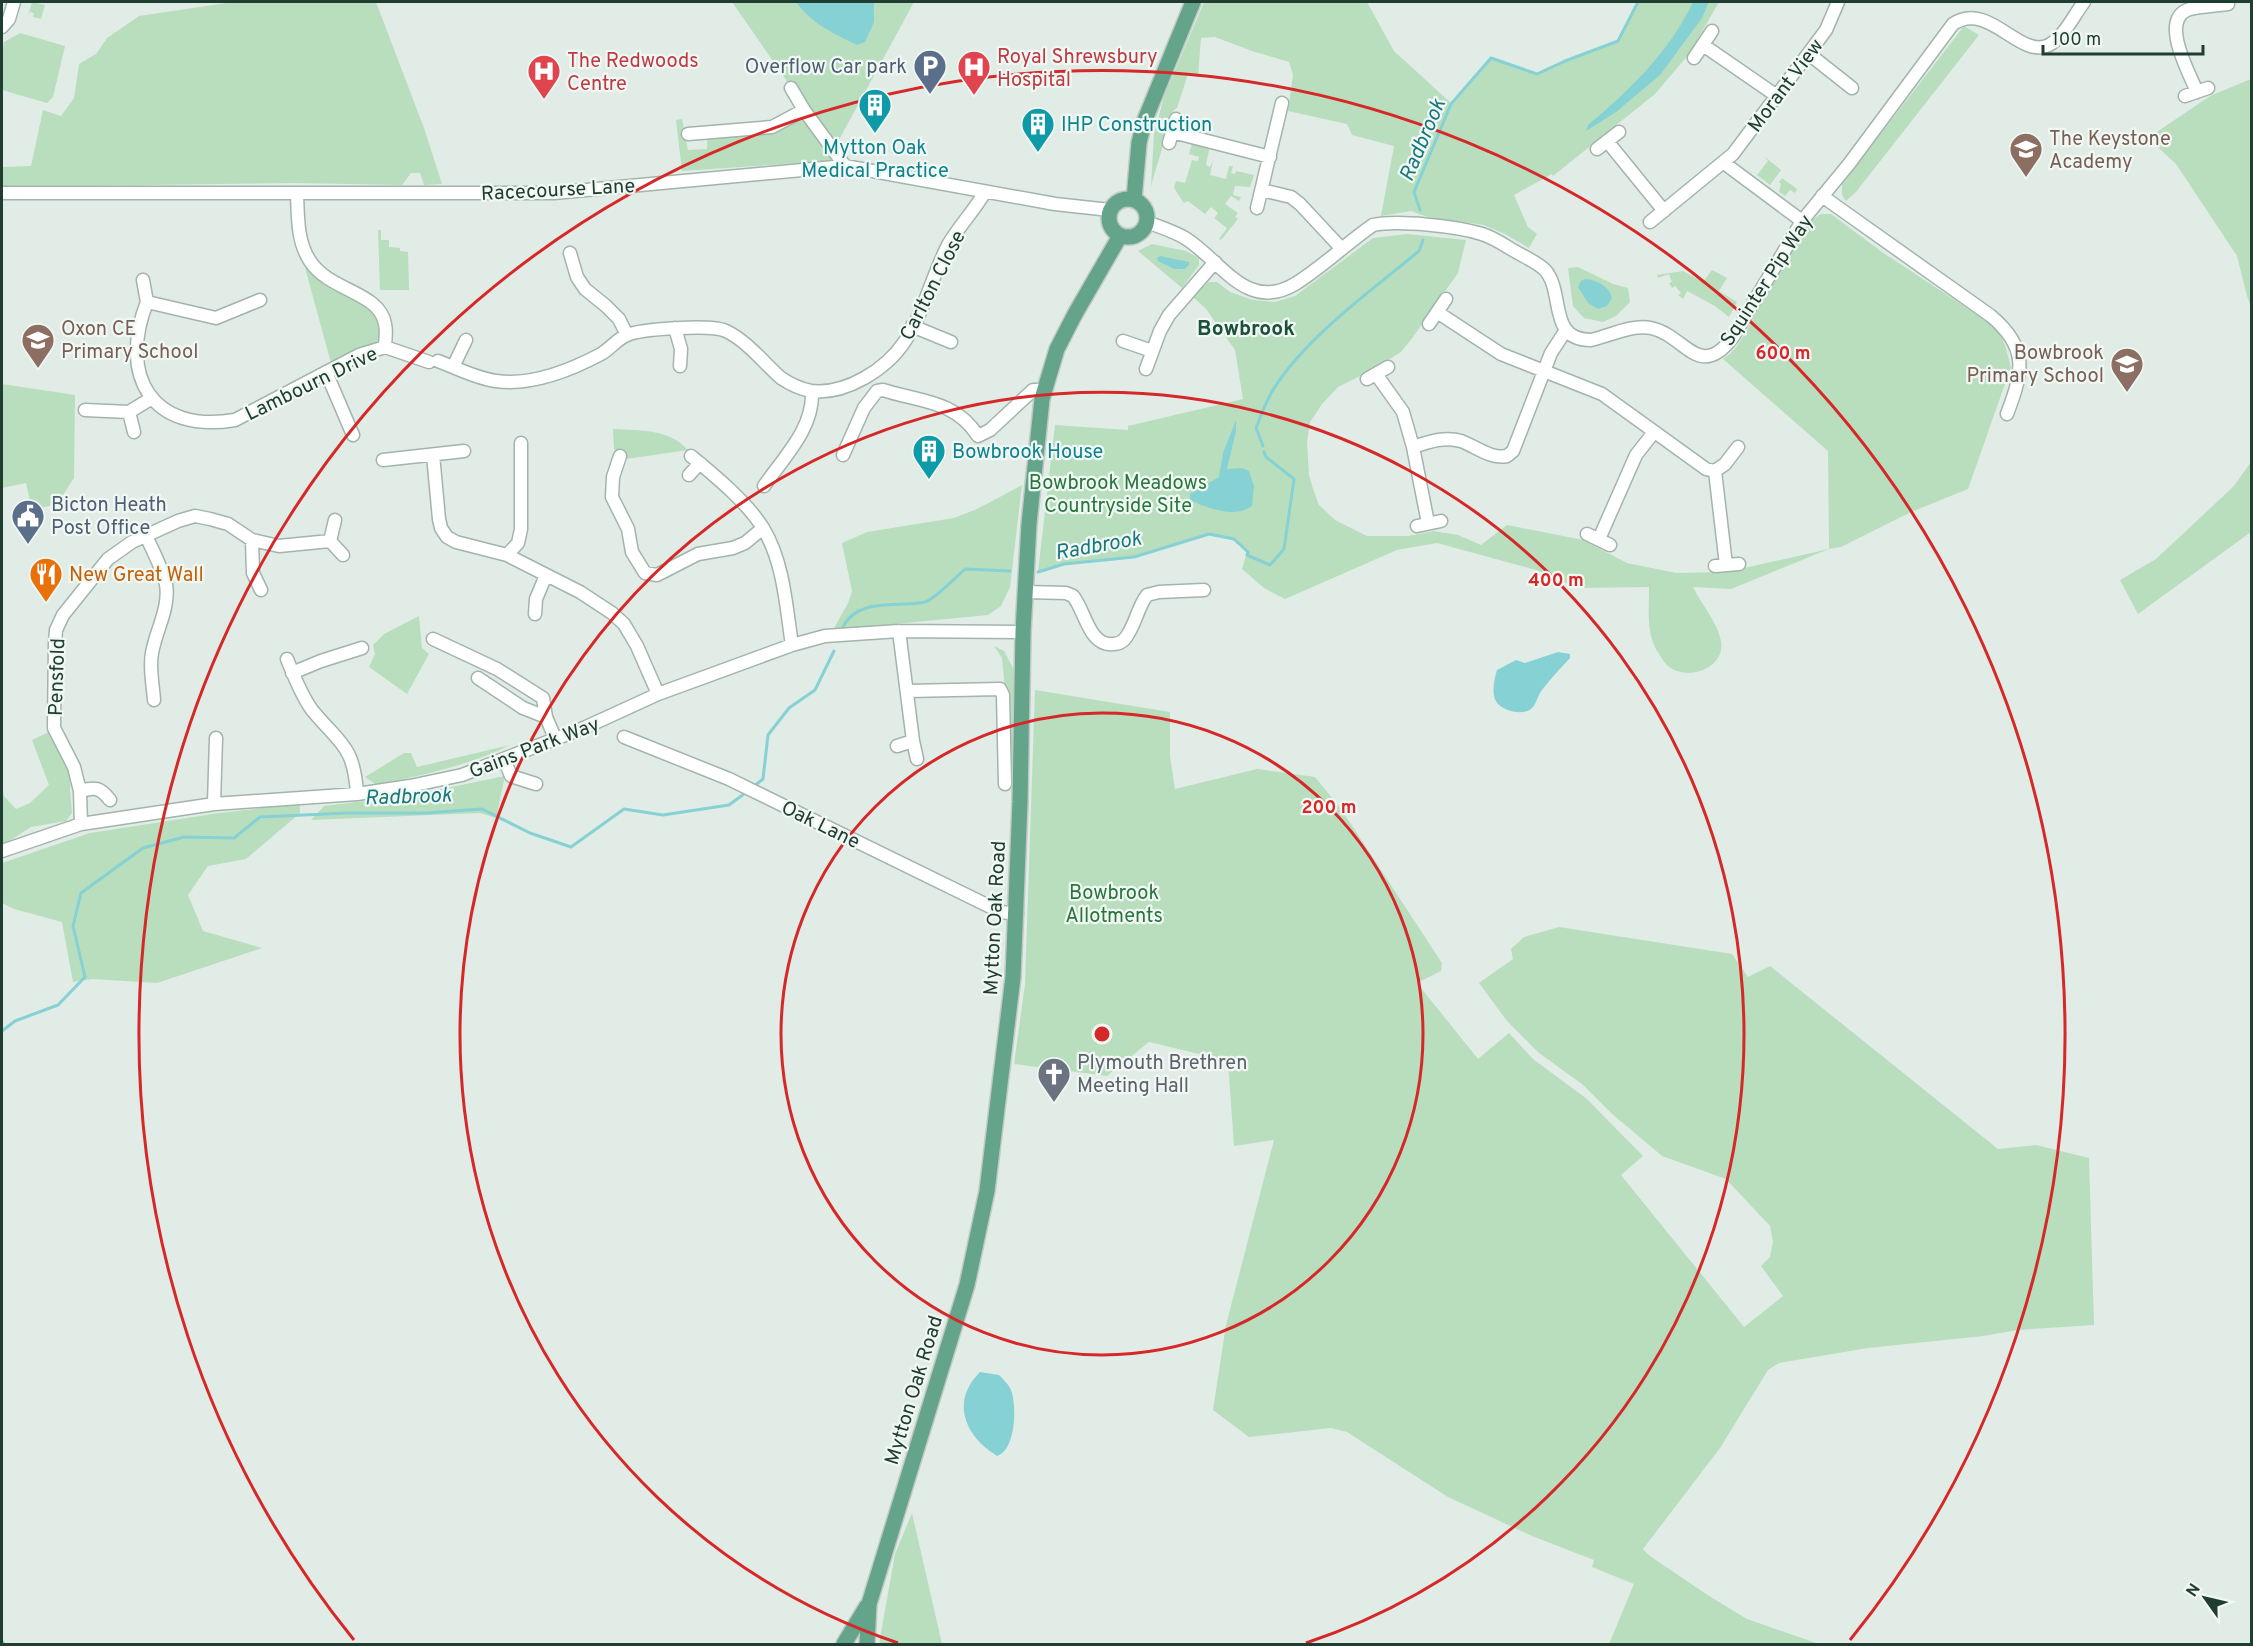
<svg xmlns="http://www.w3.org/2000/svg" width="2253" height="1646" viewBox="0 0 2253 1646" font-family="Overpass,sans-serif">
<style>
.green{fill:#b8debe}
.water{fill:#86d1d4}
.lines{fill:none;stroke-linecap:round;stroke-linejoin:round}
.stream{stroke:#86d1d4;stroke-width:3}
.minor-casing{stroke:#a3b4ac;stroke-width:15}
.major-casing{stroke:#c1c9c6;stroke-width:18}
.minor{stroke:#fff;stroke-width:12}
.major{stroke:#63a48b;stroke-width:15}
.ring{fill:none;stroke:#d62828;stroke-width:3}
.labels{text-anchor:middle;stroke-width:4.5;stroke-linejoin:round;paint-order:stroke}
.health-label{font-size:20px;fill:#be3a42;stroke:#f1f8f4;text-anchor:start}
.service-label{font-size:20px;fill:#4e5e75;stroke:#f1f8f4;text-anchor:end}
.street-label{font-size:20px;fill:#203d32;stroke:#f1f8f4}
.culture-label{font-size:20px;fill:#0d838f;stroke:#f1f8f4;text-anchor:start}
.education-label{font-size:20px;fill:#785e54;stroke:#f1f8f4;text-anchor:start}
.park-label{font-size:20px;fill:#28763d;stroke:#f1f8f4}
.food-label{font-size:20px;fill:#c56008;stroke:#f1f8f4;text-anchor:start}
.worship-label{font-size:20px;fill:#5b616d;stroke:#f1f8f4;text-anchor:start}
.water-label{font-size:21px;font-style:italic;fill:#18777c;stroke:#f1f8f4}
.neighbourhood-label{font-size:21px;font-weight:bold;fill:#1b503d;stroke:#f1f8f4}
.centre{fill:#d62828;stroke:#f1f8f4;stroke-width:3}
.ring-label{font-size:18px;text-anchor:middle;font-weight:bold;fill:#d62828;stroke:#f1f8f4;stroke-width:4.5;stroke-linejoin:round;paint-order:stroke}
</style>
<rect width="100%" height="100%" fill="#e1ece6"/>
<path class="green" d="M32 2 45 5 41 19 33 17 34 13 30 12 28 16Z
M233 2H376L424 128 442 184 424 185 420 173H411L402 185 296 183 2 187V167L31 166 43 110 61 116 74 98 79 64 96 54 107 38 139 16Z
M732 2H914L834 149Z
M1204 2H1367L1394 51 1451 103 1491 58 1538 74 1565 61 1618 41 1638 2H1719L1689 54 1655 94 1553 176 1552 174 1514 195 1528 227 1537 234 1529 248 1505 234 1484 225 1428 217 1411 211 1381 216 1394 146 1352 135 1347 124 1288 111 1293 75 1289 62 1252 51 1215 37 1201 38 1198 77 1188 74 1177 108 1173 111 1151 186 1154 134 1164 97Z
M1964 26 1979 35 1856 192 1846 201 1842 195V184Z
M20 33 65 46 53 97 47 103 2 90V53L4 42Z
M2251 79V307L2247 296 2237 256 2176 164 2148 138 2210 96Z
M682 119 688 150 707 149V137L773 133 798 121 807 120 834 155 830 161 682 171 676 120Z
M1192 143 1206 146 1209 150 1206 165 1210 167 1213 160 1210 175 1226 179 1229 166H1233L1231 173 1235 174 1236 171 1254 175 1250 187 1235 186 1233 195 1241 197 1239 201 1231 196 1225 204 1238 213 1235 217 1238 219 1221 240 1219 239 1227 228 1214 218 1218 213 1211 207 1205 214 1188 201 1184 203 1174 188 1176 181 1185 183 1192 160 1198 161 1199 157 1189 154Z
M1765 157 1781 170 1770 185 1757 175 1768 161Z
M1782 178 1797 189 1795 193 1790 190 1785 196 1779 192 1781 184 1779 182Z
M1822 214H1831L1882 252 1991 324 1999 333 2005 345 2011 367 1968 489 1911 512 1841 547 1829 549 1731 589 1693 587C1701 604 1717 621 1721 641 1726 668 1687 682 1668 666 1664 663 1660 655 1657 651 1646 632 1649 608 1649 587L1578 588 1536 570 1437 543 1397 550 1285 599 1264 588 1242 569 1247 552 1234 539 1209 534 1134 557 1064 564 1038 572 1055 425 1128 430V426L1243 399 1235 350 1206 309 1193 297 1208 282H1217L1230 292 1253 300 1275 302 1295 296 1373 238 1407 234 1466 240 1458 273 1413 337 1401 352 1370 371 1338 387 1322 404 1310 422 1307 442 1309 475 1313 489 1319 505 1335 520 1367 536H1408L1434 531 1458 535 1481 545 1507 525 1583 540 1627 563 1676 573 1727 572 1829 549 1828 451 1723 359C1728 355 1734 351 1737 346 1756 321 1795 222 1822 214Z
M378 230H381V240H389V247L400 248V251L408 252 409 290H380Z
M1152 244 1186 251 1199 258V265L1182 288 1138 251Z
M304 264C311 271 317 280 324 285 345 300 396 305 376 344L331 363Z
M1578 267 1613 284 1628 288 1630 302 1616 316 1603 322 1584 318 1573 306 1568 268Z
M1712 270 1727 278 1719 291 1737 302 1729 317 1715 306 1687 291 1683 299 1678 295 1681 293 1675 286 1672 288 1669 283 1672 282 1669 274 1658 278 1657 275 1683 271 1703 282Z
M2 384 75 395 74 478 57 504 32 510 26 483 2 488Z
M613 429C640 431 668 428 688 450L626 459 614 449Z
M2251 462V532L2138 614 2120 580 2156 559 2234 486Z
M1022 485 1010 587 1001 606 988 615 833 630 848 603 852 591 842 543 867 532 954 518 977 509Z
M419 616 422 648 429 654 407 694 369 667 375 654 373 645 384 634Z
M994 646 1004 651 1014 670 1012 762 1002 658Z
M1035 690 1170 712V756L1175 789 1257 769 1315 777 1341 809 1442 963 1441 971 1417 983 1478 1059 1509 1033 1533 1059 1587 1099 1643 1156 1621 1175 1744 1327 1783 1296 1761 1266 1770 1257 1773 1242 1770 1226 1726 1179 1662 1156 1611 1113 1582 1084 1539 1053 1507 1021 1479 983 1513 959 1511 949 1524 937 1559 927 1732 954 1748 977 1770 966 1998 1149 2036 1145 2089 1158 2094 1325 2018 1330 1983 1336 1868 1348 1779 1363 1768 1370 1720 1448 1643 1549 1650 1556 1709 1596 1747 1619 1819 1644H1609L1634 1584 1592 1567 1594 1560 1532 1536 1448 1497 1347 1432 1331 1428 1249 1437 1213 1410 1226 1325 1274 1140 1234 1146 1228 1061 1149 1042 1107 1076 1014 1064 1025 984Z
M51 731 72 769 70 789 72 813 66 821 31 827 9 841 2 844V789L4 796 16 809 30 803 49 785 32 740Z
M510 745C468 766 422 775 377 785L365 777 404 753H411L417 767Z
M505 776 496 818 480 813 311 820 324 806 408 796Z
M300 804V813L246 859 208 866 188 895 203 931 262 948 157 983 92 979 73 982 62 922 14 909 2 903V863L90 833 219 813Z
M912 1513 942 1644H879L895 1554Z"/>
<path class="water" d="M796 2H874V22L865 42 857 45C834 34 811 23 796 2Z
M1693 2H1709L1702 18 1660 75 1616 112 1586 131 1588 125C1630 90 1670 51 1693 2Z
M1160 256 1189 262V265L1185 269H1174L1158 261 1157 258Z
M1585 279C1597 280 1609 286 1612 298L1607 306 1598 309 1588 303 1578 287 1581 281Z
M1236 420V431L1227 469 1242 468 1249 471 1254 486 1252 506C1234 519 1208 508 1190 500V494L1219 477 1223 453Z
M1558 652 1570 654V658C1560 669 1550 679 1542 690 1538 695 1537 702 1533 707 1526 716 1507 712 1499 705 1490 697 1494 680 1497 670L1516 660 1525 663Z
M980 1372 999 1375C1003 1379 1009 1385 1011 1390 1017 1406 1016 1450 997 1456 965 1436 950 1402 980 1372Z"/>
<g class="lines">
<path class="stream" d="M1420 210 1414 192 1451 104 1491 58 1537 74 1565 61 1618 41 1638 2
M1263 446 1256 428C1261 415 1266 401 1273 390 1306 337 1371 291 1419 251L1423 240
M1038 572 1064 564 1134 557 1209 534 1234 539 1248 552 1247 555 1270 565 1284 549 1294 479 1266 457 1264 452
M843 627C858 597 897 608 925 602 935 599 956 577 965 569L1010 571
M753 787 763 779 768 735 789 708 815 690 834 651
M2 1031 15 1021 58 1005 85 977 73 926 81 893 143 848 184 837 234 838 260 817 347 813H425L482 809 530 833 571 847 624 809 663 815 729 805 748 791
M2 1641 4 1644"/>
<defs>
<path id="minor" d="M2210 6 2228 4
M2 27 9 19 14 2
M1703 45 1777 96
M1809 54 1852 88
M1694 58 1712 31
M791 88 804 110 845 166
M2197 92C2190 74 2160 22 2187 10 2194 7 2203 7 2210 6V2
M2185 96 2208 88
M1172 132 1270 157
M688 134 772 127 804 110
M1607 141 1664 211
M1169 143 1176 119
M1597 149 1619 132
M1724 163 1802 221
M1262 190 1291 197 1300 204 1341 248
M2 193H554L845 166 1055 204 1110 210
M1822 196 1991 316C2029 348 2023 372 2007 414
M1257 208 1282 103
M1147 222C1160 227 1173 231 1185 238 1221 260 1246 313 1295 284 1321 268 1347 243 1373 225 1398 220 1456 226 1482 234 1495 238 1507 247 1518 253 1527 258 1538 263 1545 270 1565 292 1547 340 1591 340 1609 336 1632 324 1651 328 1685 335 1699 382 1733 337L1802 221 1849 164 1953 24C1989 0 2020 60 2049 45 2064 37 2074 15 2084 2
M1650 222 1733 154 1826 30 1838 2
M570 253 577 277 585 289 606 306 619 319 627 335
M143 280 147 302 216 318 260 300
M147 302C118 376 152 434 235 420L359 355 385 347C385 340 387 332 385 324 380 292 329 291 310 261 297 242 298 217 297 194
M1437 312 1501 354 1602 394 1706 469 1715 471 1725 464 1738 447
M1429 324 1446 299
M912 326 951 342
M675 328 681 349 680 366
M466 340 453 367C467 373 482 379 496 381 531 386 571 370 601 354 610 349 617 339 627 335 641 329 712 324 726 331 747 341 764 363 781 378 790 384 800 389 811 391 845 395 886 370 905 341 924 312 932 276 948 245 959 226 974 211 985 192
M1123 341 1152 351
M385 347 429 362
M438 361 453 367
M1146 369 1160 331 1169 315 1215 262
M326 372 353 435
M1376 374 1403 412 1413 447 1428 523
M1367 379 1388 367
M85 410 129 412
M134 432 129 412 152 398
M1413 447C1428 442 1445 436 1461 441 1477 447 1490 459 1507 456L1513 451 1551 353 1566 330
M433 455 439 519 441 528 447 537 456 542 507 555 580 592 612 613 624 624 637 646 658 694
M843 455 864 408 877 391 883 390C920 402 955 400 978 436L990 430 1033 390H1045
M620 456 613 477 612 497 628 529 632 552 645 573 657 575 698 554 733 548 745 543 763 528
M691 456C714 475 747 502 763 528 784 563 786 606 792 645
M383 460 464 451
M1715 471 1726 565
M689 475 700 463
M764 486C784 457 814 428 812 391
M335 520 330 541 343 555
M1417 526 1441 521
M1587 534 1610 545
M146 536C153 551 162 568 166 584 170 608 156 630 152 653 149 668 153 685 154 700
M1599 539 1636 455 1654 432
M252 540 253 573 261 590
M507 555 518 543 521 529V443
M1715 566 1739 564
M1025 592 1066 593 1073 596C1085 610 1089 647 1113 644 1120 644 1125 640 1128 634 1136 622 1138 607 1147 595L1159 592 1204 590
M535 614 536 599 546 575
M899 631 913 741 917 759
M433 639 497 669 543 698 546 717 555 738
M287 659C294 676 301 695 312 710 340 744 354 745 357 794
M292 673 321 661 362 648
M478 678 523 708 546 717
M908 691 1000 689 1003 695 1005 784
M624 737 729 779 1001 912 1017 914
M897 746 913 741
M504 759 511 776 536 784
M80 791C95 787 100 787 110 800
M214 804 216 738
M81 824 80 791 74 767 54 728 55 643 56 630 63 615 108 559 132 542 178 521 195 516 210 519 228 524 252 540 279 546 330 541
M2 851 81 824 214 804 357 794 410 786 462 775 586 727 658 694 792 645 825 636 899 631 1023 632"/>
<path id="major" d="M1109 218a19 19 0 1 1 38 0a19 19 0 1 1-38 0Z
M1134 199 1139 143 1144 122 1193 2
M844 1644 867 1606
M867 1644 869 1604 967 1285 987 1191 1013 977 1020 802 1023 632 1029 524 1042 399 1057 349 1075 314 1120 236"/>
</defs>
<use href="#minor" class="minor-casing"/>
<use href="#major" class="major-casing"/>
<use href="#minor" class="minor"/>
<use href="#major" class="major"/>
</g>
<g class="ring">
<circle cx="1102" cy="1034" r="321"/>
<path d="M898 1643A642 642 0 1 1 1306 1643"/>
<path d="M354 1640A963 963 0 1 1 1850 1640"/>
</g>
<defs>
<symbol id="parking-pin" viewBox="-11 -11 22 30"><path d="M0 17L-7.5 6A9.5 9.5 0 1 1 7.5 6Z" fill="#5c6f8a" stroke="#f1f8f4"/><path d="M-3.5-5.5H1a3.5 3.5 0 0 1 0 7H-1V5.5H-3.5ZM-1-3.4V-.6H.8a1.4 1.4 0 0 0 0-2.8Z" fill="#fff"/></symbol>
<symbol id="hospital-pin" viewBox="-11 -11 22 30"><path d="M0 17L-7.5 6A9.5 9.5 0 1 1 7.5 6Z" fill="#e0444e" stroke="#f1f8f4"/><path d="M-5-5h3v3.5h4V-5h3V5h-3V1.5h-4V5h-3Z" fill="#fff"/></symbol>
<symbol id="building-pin" viewBox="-11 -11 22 30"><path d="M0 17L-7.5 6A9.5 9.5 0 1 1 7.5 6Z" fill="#0f9aa8" stroke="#f1f8f4"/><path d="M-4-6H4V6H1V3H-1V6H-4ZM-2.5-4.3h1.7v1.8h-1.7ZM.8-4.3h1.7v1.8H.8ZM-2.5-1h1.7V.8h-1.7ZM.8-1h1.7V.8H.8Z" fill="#fff"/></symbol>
<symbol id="school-pin" viewBox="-11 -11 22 30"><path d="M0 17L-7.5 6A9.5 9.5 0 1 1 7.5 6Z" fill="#8d6e63" stroke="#f1f8f4"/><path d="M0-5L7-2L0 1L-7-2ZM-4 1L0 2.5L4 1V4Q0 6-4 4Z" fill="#fff"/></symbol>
<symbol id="civic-pin" viewBox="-11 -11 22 30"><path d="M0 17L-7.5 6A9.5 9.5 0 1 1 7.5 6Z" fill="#5c6f8a" stroke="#f1f8f4"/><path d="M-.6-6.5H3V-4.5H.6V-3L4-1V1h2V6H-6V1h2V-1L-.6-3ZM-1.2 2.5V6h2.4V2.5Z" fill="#fff"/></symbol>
<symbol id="restaurant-pin" viewBox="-11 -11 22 30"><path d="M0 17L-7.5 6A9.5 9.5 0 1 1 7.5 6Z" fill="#e8710a" stroke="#f1f8f4"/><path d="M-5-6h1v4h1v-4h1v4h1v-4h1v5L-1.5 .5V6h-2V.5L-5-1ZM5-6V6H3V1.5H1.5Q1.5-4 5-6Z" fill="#fff"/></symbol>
<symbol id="church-pin" viewBox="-11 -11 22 30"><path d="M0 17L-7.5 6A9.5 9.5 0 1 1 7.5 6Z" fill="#6b7280" stroke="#f1f8f4"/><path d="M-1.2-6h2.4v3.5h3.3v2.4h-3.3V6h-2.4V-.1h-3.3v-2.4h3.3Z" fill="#fff"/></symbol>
</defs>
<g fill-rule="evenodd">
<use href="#parking-pin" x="911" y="47" width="38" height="52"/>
<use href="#hospital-pin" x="955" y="48" width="38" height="52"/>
<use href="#hospital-pin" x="525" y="52" width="38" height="52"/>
<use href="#building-pin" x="856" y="86" width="38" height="52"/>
<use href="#building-pin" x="1019" y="105" width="38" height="52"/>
<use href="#school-pin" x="2007" y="130" width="38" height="52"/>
<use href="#school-pin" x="19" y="321" width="38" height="52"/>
<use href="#school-pin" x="2108" y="345" width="38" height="52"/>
<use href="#building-pin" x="910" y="432" width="38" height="52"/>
<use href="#civic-pin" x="9" y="497" width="38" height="52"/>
<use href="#restaurant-pin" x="27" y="555" width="38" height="52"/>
<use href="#church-pin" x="1035" y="1055" width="38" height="52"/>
</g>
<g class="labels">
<g class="health-label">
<text x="997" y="63">Royal Shrewsbury<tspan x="997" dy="23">Hospital</tspan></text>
<text x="567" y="67">The Redwoods<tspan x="567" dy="23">Centre</tspan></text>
</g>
<g class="service-label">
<text x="907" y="73">Overflow Car park</text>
<text x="51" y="511" text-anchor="start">Bicton Heath<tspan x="51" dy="23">Post Office</tspan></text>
</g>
<g class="street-label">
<text transform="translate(1785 85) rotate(-53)" y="7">Morant View</text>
<text transform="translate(558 189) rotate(-3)" y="7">Racecourse Lane</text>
<text transform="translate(1766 280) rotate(-57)" y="7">Squinter Pip Way</text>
<text transform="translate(932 285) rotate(-63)" y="7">Carlton Close</text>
<text transform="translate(311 383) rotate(-26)" y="7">Lambourn Drive</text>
<text transform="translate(56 677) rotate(-88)" y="7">Pensfold</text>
<text transform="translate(534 747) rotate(-21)" y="7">Gains Park Way</text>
<text transform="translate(821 824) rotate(26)" y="7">Oak Lane</text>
<text transform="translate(994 918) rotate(-87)" y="7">Mytton Oak Road</text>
<text transform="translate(913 1390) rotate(-73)" y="7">Mytton Oak Road</text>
</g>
<g class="culture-label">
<text x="1061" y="131">IHP Construction</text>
<text x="875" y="154" text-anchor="middle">Mytton Oak<tspan x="875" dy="23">Medical Practice</tspan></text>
<text x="952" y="458">Bowbrook House</text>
</g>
<g class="education-label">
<text x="2049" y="145">The Keystone<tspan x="2049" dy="23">Academy</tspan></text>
<text x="61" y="335">Oxon CE<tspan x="61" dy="23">Primary School</tspan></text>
<text x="2104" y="359" text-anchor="end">Bowbrook<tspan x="2104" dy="23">Primary School</tspan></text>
</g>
<g class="park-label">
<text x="1118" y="489">Bowbrook Meadows<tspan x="1118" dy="23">Countryside Site</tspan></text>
<text x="1114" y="899">Bowbrook<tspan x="1114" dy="23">Allotments</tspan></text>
</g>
<g class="food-label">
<text x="69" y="581">New Great Wall</text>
</g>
<g class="worship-label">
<text x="1077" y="1069">Plymouth Brethren<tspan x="1077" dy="23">Meeting Hall</tspan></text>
</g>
<g class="water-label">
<text transform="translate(1422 140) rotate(-67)" y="7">Radbrook</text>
<text transform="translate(1098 545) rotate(-10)" y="7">Radbrook</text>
<text transform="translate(408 796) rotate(-2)" y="7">Radbrook</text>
</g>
<g class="neighbourhood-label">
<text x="1246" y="335">Bowbrook</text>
</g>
</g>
<circle cx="1102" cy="1034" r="9" class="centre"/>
<g class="ring-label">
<text x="1783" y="359">600 m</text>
<text x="1556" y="586">400 m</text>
<text x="1329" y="813">200 m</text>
</g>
<rect width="2253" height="1646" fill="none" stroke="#203d32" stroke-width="6"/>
<g transform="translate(2205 1598) rotate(304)" stroke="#f1f8f4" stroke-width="4.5" paint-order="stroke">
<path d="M0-4.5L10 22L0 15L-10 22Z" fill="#203d32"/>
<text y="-9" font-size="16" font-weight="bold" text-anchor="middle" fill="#203d32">N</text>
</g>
<path d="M2043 45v9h160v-9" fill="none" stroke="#203d32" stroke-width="3"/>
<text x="2052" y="45" font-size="18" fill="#203d32" stroke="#f1f8f4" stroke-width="4.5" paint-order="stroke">100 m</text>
</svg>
